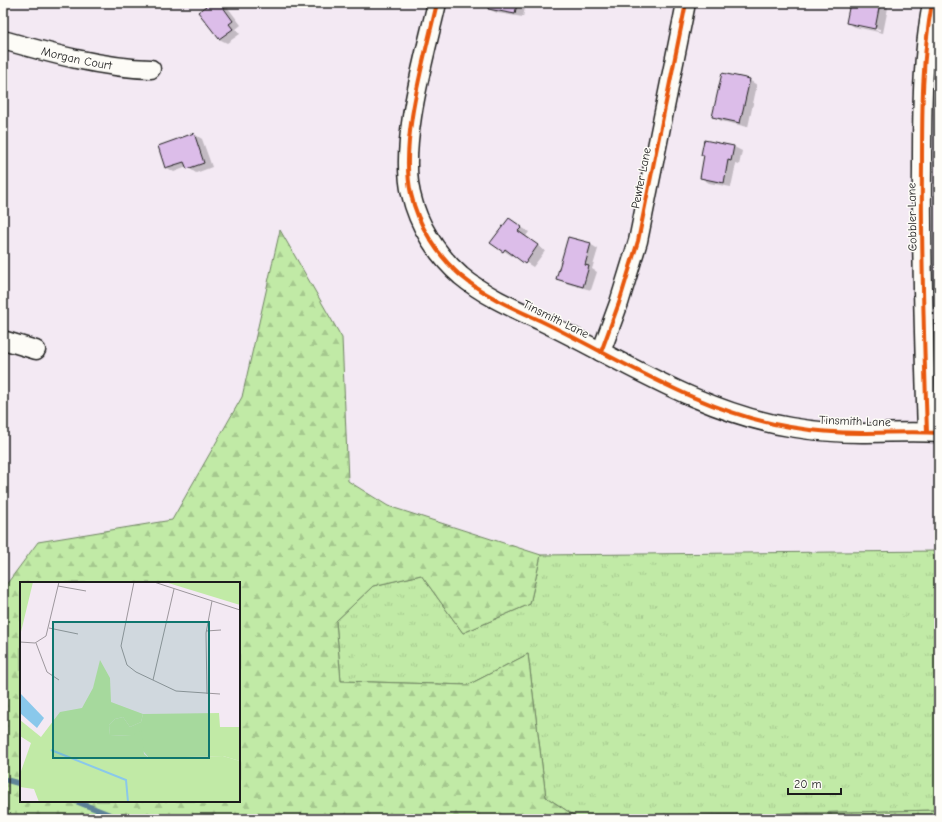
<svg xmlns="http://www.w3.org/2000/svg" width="942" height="822" viewBox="0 0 942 822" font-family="'Comic Neue',sans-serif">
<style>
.grass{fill:url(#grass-tufts);stroke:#6e8361}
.forest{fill:url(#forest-firs);stroke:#6e8361;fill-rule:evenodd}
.shadow{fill:#0003;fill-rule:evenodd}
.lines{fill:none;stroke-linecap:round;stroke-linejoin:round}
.stream{stroke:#5e8398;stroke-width:5.5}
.building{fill:#dcbde9;stroke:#1c1c1c}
.street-casing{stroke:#1c1c1c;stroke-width:21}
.street{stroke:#fdfcf7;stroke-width:18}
.cycleway-casing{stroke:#fdfcf7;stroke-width:6}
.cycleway{stroke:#e8590c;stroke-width:4}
.labels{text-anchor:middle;stroke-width:3;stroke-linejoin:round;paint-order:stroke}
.street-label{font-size:12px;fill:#1c1c1c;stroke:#fdfcf7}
.inset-river{fill:none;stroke:#8ac8eb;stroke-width:2}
.inset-road{fill:none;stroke:#9d979d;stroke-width:1}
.view{fill:#0f766e;fill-opacity:0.15;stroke:#0f766e;stroke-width:2}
.inset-edge{fill:none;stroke:#1c1c1c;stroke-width:2}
</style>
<defs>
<pattern id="grass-tufts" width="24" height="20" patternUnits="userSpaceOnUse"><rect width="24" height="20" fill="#c1eaa6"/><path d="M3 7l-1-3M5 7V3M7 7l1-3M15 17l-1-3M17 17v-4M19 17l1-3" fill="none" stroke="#a5c88e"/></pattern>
<pattern id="forest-firs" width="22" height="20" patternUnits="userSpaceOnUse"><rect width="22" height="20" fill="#c1eaa6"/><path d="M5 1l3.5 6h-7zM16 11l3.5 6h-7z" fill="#a5c88e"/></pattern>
</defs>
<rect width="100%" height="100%" fill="#f3e9f3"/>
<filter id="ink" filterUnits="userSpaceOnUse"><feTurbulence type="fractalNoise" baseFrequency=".025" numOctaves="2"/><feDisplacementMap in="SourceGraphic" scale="8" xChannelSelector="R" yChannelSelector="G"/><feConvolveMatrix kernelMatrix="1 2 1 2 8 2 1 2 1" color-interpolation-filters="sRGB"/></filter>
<g filter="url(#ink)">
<path class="grass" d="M939 551V810L578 818 546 797 528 654 468 685 341 681 336 621 373 586 421 575 463 633 530 604 541 555Z"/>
<path class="forest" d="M280 230 342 338 348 481 388 506 541 555 530 604 463 633 421 575 373 586 336 621 341 681 468 685 528 654 546 797 578 818 939 810V819H3V589L38 542 172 520 242 397ZM21 583H239V801H21Z"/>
<path class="shadow" d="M211 3 225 4 241 25 236 29 240 34 227 43 219 39Z
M490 3H526L523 17 497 13 489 9Z
M851 3H889L883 33 855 27 848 23ZM855 24 880 29V31L855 26Z
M749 80 757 85 748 127 721 121 714 116Z
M194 134 202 139 212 167 196 173 187 167 174 172 166 167Z
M705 141 734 147 742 151 739 165 736 164 731 187 709 183 701 178 705 156Z
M509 219 529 232 526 236 545 251 533 267 513 254 512 256 492 243Z
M590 244 598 249 592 269 597 272 591 290 565 283 557 278Z"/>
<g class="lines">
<path class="stream" d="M3 779 21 784
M75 801 121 819"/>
</g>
<path class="building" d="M210 3H220L233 21 229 24 233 29 219 39 198 12Z
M489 3H517L515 14 488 9Z
M850 3H880L875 29 846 23Z
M722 73 750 79 740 123 712 117Z
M194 133 204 163 187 169 184 162 165 168 158 146Z
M704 140 734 146 731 161 728 160 724 183 700 178 704 155H701Z
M509 218 522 227 518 231 538 245 525 264 505 249 503 252 490 243Z
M568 237 591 243 585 265 589 266 583 287 556 279Z"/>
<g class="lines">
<defs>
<g id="street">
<path d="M437 3C425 56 399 142 411 194 418 225 437 255 461 276 485 296 513 308 541 321 620 359 702 413 790 427 813 431 838 433 862 433 888 433 913 431 939 433"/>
<path id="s1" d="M3 40C49 53 103 68 151 69"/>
<path d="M3 340 36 350"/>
<path d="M601 352 619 303 638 241 686 3"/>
<path d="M927 432C924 343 921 254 922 166 922 111 922 57 932 3"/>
</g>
</defs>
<use href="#street" class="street-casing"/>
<use href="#street" class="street"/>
<defs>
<path id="cycleway" d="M437 3C425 56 399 142 411 194 418 225 437 255 461 276 485 296 513 308 541 321 620 359 702 413 790 427 813 431 838 433 862 433 888 433 913 431 939 433
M601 352 619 303 638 241 686 3
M927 432C924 343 921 254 922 166 922 111 922 57 932 3"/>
</defs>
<use href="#cycleway" class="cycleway-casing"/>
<use href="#cycleway" class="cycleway"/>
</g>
</g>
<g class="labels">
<g class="street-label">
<text dy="4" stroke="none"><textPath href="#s1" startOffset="76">Morgan Court</textPath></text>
<text transform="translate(641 178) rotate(-79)" y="4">Pewter Lane</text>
<text transform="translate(912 217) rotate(-91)" y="4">Cobbler Lane</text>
<text transform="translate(556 319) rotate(26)" y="4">Tinsmith Lane</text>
<text transform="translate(855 421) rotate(2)" y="4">Tinsmith Lane</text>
</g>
</g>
<g transform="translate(20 582)">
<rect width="220" height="220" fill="#f3e9f3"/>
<path d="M0 0H13L0 54ZM199 131 200 145H220V179L203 174 129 176 111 154 90 153 89 143 95 137 103 135 110 145 121 140 123 132Z" fill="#c1eaa6"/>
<path d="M80 78 90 96 91 120 123 132 121 140 110 145 103 135 95 137 89 143 90 153 111 154 121 148 124 172 129 176 203 174 220 179V220H19L14 207 0 205V192L11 161 0 154V138L21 155 40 130 62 126 73 106Z" fill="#c1eaa6"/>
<path d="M145 0H220V23Z" fill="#c1eaa6"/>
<path d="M0 111 24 136 17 146 0 131Z" fill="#8ac8eb"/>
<path class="inset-river" d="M31 168 106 198 108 220"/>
<path class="inset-road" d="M114 0 101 64 107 83 116 90 156 109 200 112M134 0 220 28M38 4 66 9M29 46 58 52M186 49 201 48M0 60 15 61 26 54 39 0M16 61 27 90 39 98M133 98 154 7M187 112 186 51 192 19"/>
<path class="view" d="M33 40H189V176H33Z"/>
<rect width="220" height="220" class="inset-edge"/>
</g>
<rect width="942" height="822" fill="none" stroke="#fdfcf7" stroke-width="16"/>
<rect x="8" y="8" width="926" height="806" fill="none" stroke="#1c1c1c" stroke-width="1.5" filter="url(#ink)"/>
<path d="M788 788v6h53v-6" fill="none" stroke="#1c1c1c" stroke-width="2"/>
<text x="794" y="788" font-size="12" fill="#1c1c1c" stroke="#fdfcf7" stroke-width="3" paint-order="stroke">20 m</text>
</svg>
